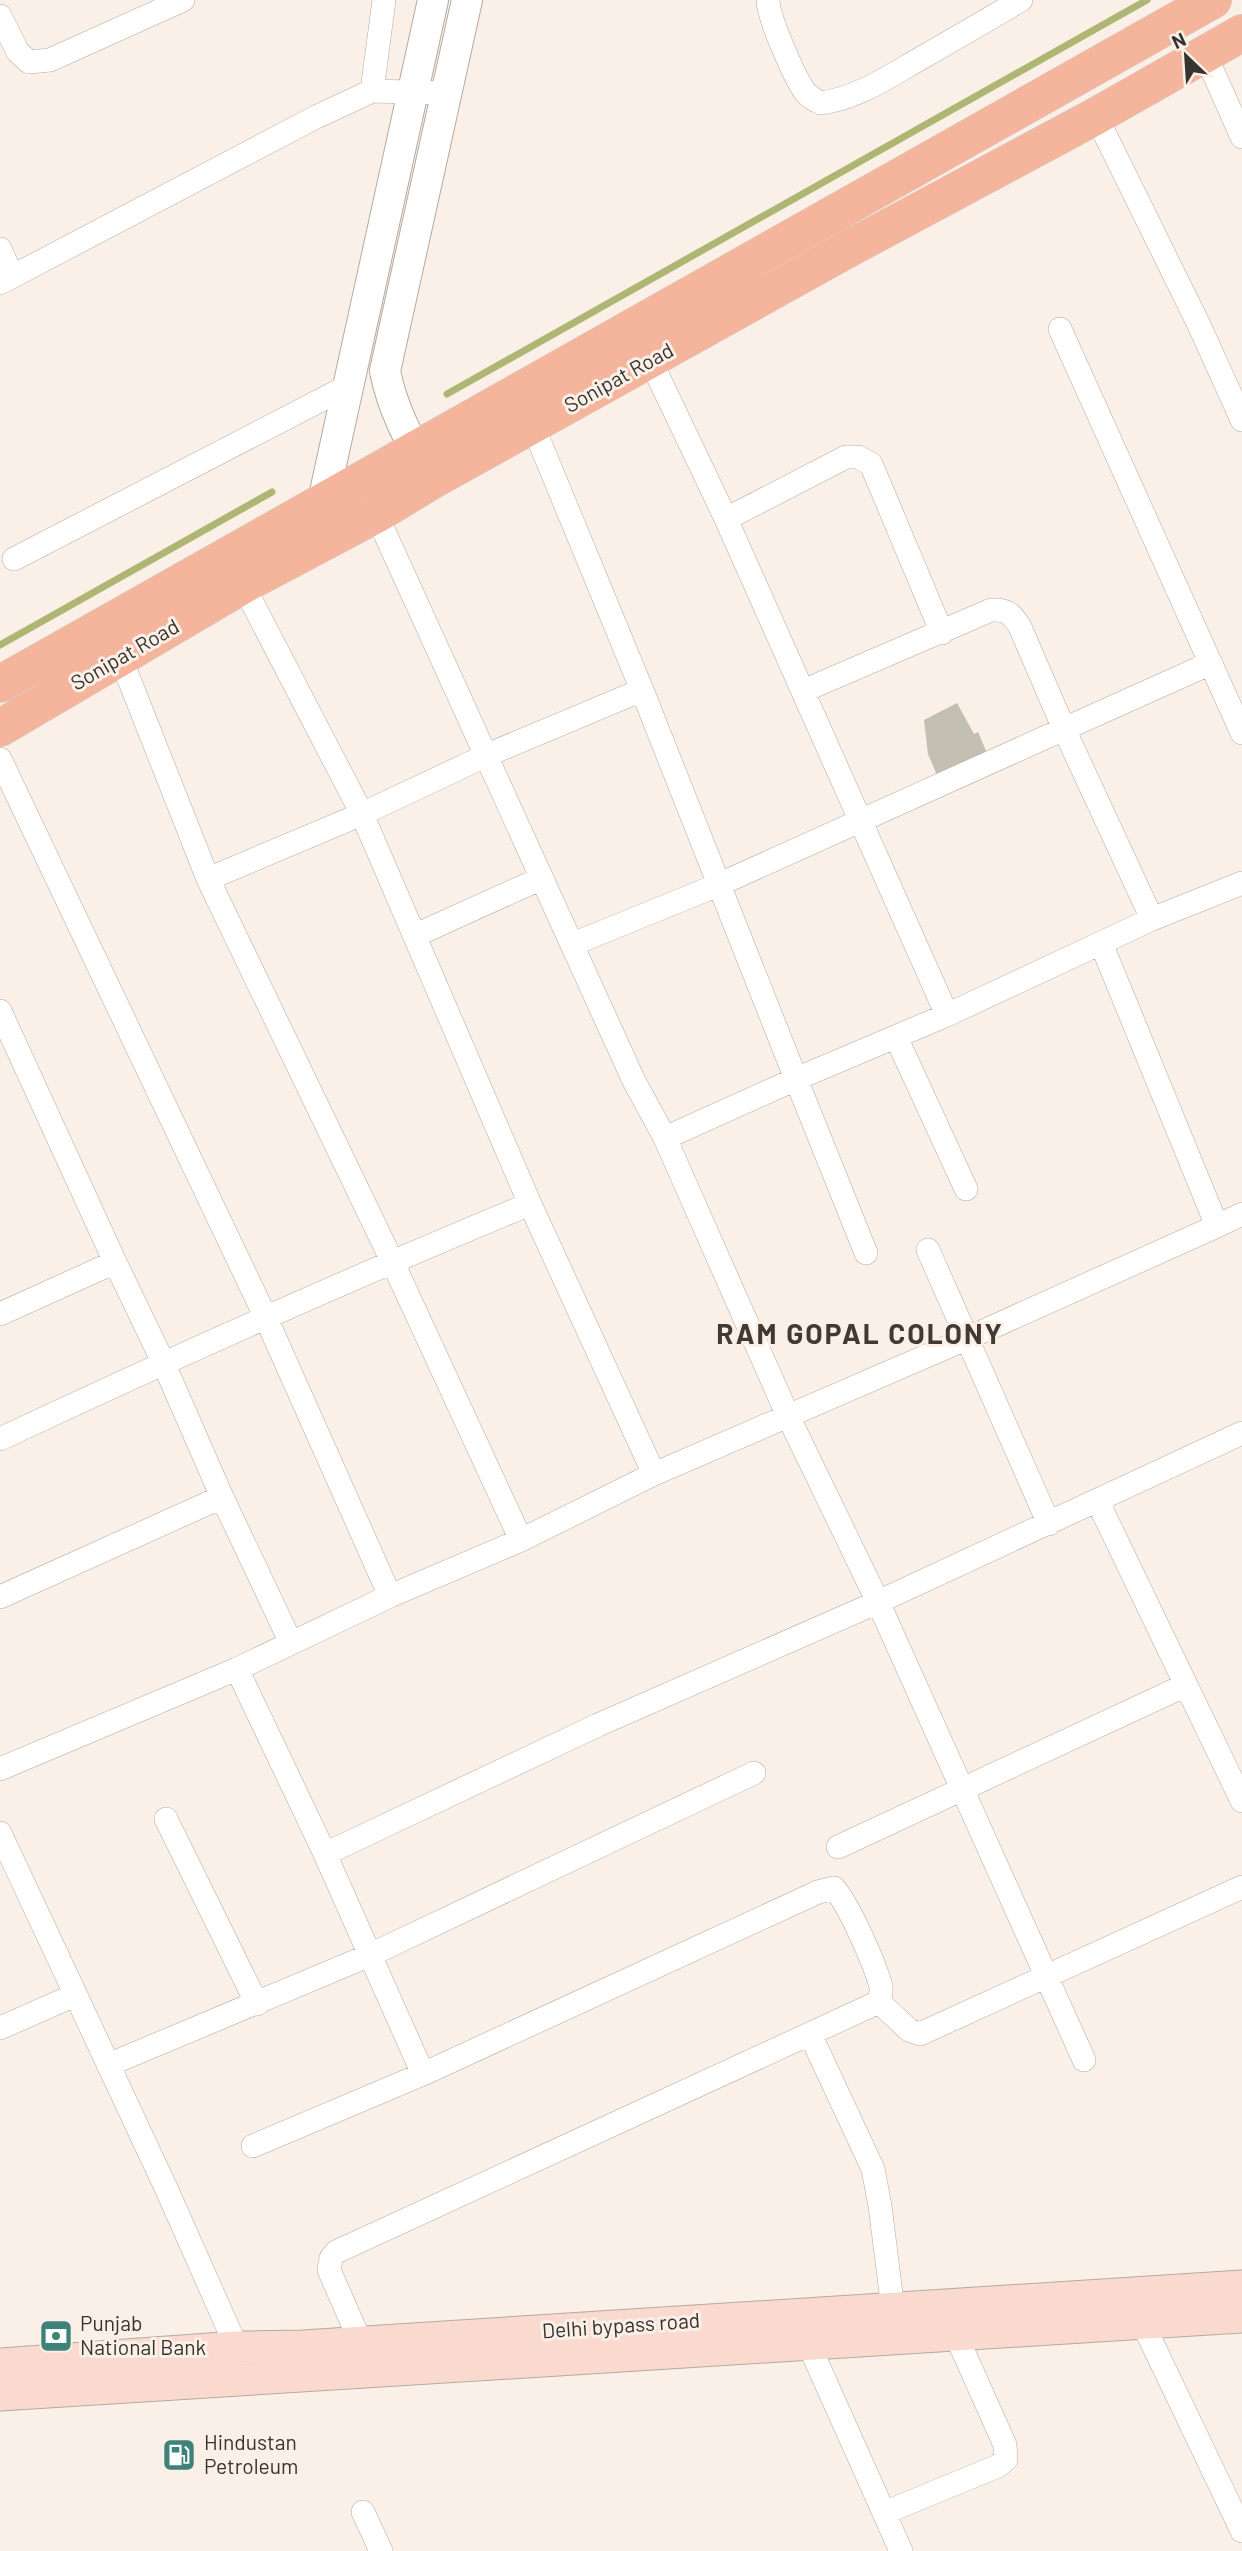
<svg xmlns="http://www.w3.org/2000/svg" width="1242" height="2551" viewBox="0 0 1242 2551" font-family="Barlow,sans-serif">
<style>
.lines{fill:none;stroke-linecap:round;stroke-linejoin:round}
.stream{stroke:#afb573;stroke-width:7}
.building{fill:#c3bfb3}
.minor-casing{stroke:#b4aaa1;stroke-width:24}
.tertiary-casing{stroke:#b4aaa1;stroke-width:32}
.secondary-casing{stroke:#b4aaa1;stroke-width:35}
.primary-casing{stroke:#d3d2d1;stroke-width:38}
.minor{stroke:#fff;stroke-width:23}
.tertiary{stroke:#fff;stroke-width:30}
.secondary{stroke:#fadace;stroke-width:33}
.primary{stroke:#f5b59d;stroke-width:37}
.labels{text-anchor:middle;stroke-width:6;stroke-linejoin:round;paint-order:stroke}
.street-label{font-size:21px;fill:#37332f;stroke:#faf0e7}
.poi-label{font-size:21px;fill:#37332f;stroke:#faf0e7;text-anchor:start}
.district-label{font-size:28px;font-weight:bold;letter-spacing:2px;fill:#413932;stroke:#faf0e7}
</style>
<rect width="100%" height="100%" fill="#faf0e7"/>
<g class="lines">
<path class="stream" d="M447 394 1147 0
M0 645 272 492"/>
</g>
<path class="building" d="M957 703 974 734 978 732 989 758 939 780 928 754 924 720Z"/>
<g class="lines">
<defs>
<path id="minor" d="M768 0C768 17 795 79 806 93 809 97 816 100 820 103 857 99 891 75 923 57 956 38 989 19 1021 0
M0 16 18 52 29 62 50 60 183 0
M1205 54 1242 137
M372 91 384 0
M1096 116 1199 325 1242 420
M0 249 12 276
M0 283 316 117 372 91 447 93
M1060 329 1242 733
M645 349 726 519 947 1015
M372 505 634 1081 665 1138 788 1416 878 1602 1084 2060
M726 519 846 457H858L871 464 942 633
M14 559 348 386
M243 585 362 814 530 1204 654 1474 968 1338 1217 1226 1101 943 947 1015 796 1079 642 690 533 426
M121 659 208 879 392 1261 521 1540
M803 691 991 610C1007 609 1012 614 1020 627L1064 729 1211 663
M0 759 266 1318 390 1596
M208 879 362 814 487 755 642 690
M1152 919 1242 883
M416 935 542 878
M573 944 718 885 1064 729 1152 919 1101 943
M0 1011 115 1262 163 1362 222 1497 291 1643
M896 1037 966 1189
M665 1138 796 1079 866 1253
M1217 1226 1242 1214
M928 1250 1049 1524
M0 1314 115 1262
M0 1439C175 1357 351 1278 530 1204
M654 1474 521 1540 390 1596 237 1669 325 1854 598 1725 878 1602 1242 1433
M1097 1500 1186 1685
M0 1597 222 1497
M0 1769 237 1669
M166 1819 257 2004
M0 1833 166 2188 237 2348
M838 1847 1186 1685 1242 1801
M325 1854 423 2074 818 1892 834 1888C849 1905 874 1962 881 1986 882 1991 880 1996 879 2002
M879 2002 909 2030 920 2034 1242 1887
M0 2028 75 1995
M810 2034 873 2169 880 2206 893 2309
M108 2065 370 1955 754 1773
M253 2146 423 2074
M1142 2322 1242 2531
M804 2334 901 2551
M361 2343 329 2270 331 2258 336 2252 879 2002
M363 2512 381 2551
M884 2513 998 2466 1006 2459 1005 2445 955 2333"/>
<path id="tertiary" d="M426 468C408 438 392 407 385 371L467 0
M323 501 433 0"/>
<path id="secondary" d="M0 2365 237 2348 303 2347 1242 2287
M0 2394 1242 2316"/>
<path id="primary" d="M0 684 1213 0
M0 728 243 585 377 514 433 480 848 249 1096 116 1242 33"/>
</defs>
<use href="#minor" class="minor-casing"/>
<use href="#tertiary" class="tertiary-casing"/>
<use href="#secondary" class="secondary-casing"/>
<use href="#primary" class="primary-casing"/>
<use href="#minor" class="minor"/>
<use href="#tertiary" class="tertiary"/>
<use href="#secondary" class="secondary"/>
<use href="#primary" class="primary"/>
</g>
<defs>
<symbol id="bank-square" viewBox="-11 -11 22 22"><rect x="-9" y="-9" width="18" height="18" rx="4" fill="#3d837b" stroke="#faf0e7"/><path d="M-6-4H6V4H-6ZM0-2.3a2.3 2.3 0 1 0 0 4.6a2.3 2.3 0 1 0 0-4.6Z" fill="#fff"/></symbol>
<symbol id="fuel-square" viewBox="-11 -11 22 22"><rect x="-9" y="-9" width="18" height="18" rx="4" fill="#3d837b" stroke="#faf0e7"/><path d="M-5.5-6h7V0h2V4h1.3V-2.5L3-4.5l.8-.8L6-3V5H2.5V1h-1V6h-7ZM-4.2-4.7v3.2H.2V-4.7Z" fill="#fff"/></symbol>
</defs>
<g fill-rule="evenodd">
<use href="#bank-square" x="37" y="2317" width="38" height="38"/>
<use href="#fuel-square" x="160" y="2436" width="38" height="38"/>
</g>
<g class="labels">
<g class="street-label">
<text transform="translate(619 378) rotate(-29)" y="7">Sonipat Road</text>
<text transform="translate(125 655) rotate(-30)" y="7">Sonipat Road</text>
<text transform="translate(621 2326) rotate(-4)" y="7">Delhi bypass road</text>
</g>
<g class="poi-label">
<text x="80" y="2331">Punjab<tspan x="80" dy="24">National Bank</tspan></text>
<text x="204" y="2450">Hindustan<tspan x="204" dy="24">Petroleum</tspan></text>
</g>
<g class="district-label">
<text x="860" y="1344">RAM GOPAL COLONY</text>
</g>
</g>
<g transform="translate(1186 56) rotate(335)" stroke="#faf0e7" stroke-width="5" paint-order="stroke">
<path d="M0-5L12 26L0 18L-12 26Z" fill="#37332f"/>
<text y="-10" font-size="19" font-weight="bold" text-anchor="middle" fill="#37332f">N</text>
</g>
</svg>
